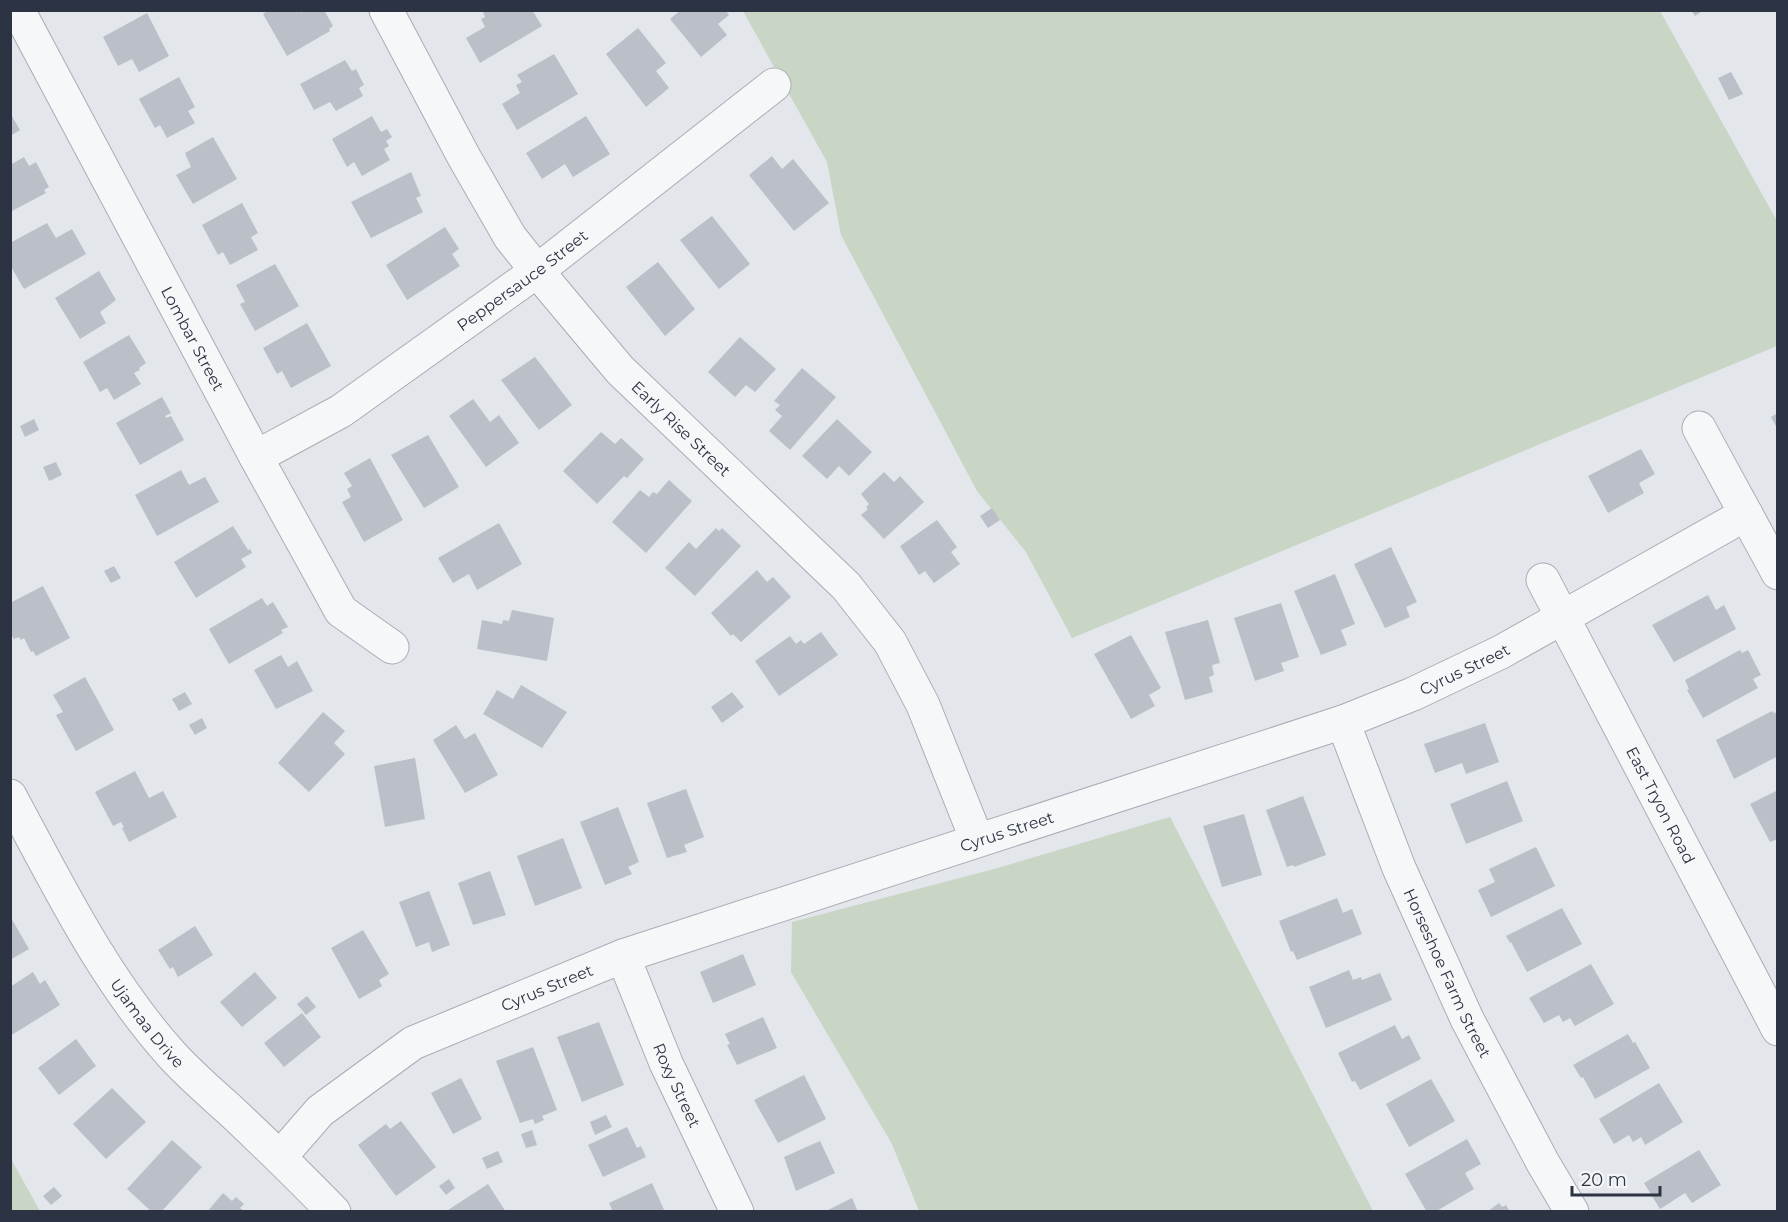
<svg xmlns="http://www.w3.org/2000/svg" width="1788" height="1222" viewBox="0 0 1788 1222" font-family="Montserrat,sans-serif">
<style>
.green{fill:#c9d5c5}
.building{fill:#bbbfc8}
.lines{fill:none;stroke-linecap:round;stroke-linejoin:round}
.minor-casing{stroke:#a8adb5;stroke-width:35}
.minor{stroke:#f6f7f9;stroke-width:33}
.labels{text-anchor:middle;stroke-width:4.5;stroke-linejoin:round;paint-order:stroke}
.street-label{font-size:16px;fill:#2c3443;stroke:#f3f5f8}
</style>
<rect width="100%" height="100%" fill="#e3e6eb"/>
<path class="green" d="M743 11H1660L1777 221V346L1072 638 1026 552 977 491 841 235 827 162Z
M1170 817 1373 1211H919L892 1144 791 972 792 922 994 869Z
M10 1159H11L40 1211H11Z"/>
<path class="building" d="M269 10H300L301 13 305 10H324L333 26 329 29 330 31 287 56 263 14Z
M482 10H532L542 26 480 63 466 38 485 27 481 19 485 17Z
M681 10H725L729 15 718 24 727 35 701 57 670 19Z
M1691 10H1704L1695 16Z
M147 13 169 56 139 72 132 59 118 66 103 37Z
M638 28 666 63 656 71 669 88 646 107 606 54Z
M554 54 578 94 517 130 502 104 520 93 516 85 522 82 517 75Z
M345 60 352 71 356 69 364 85 359 88 363 96 336 111 330 102 314 110 300 84Z
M1731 72 1743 94 1729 100 1718 78Z
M179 77 195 107 188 111 195 123 167 138 160 125 155 128 139 99Z
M10 113 20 130 10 136Z
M372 116 381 132 387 129 392 137 386 141 389 146 384 149 390 160 362 176 354 162 347 167 332 139Z
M586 116 610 154 573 177 565 164 542 179 526 153Z
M213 137 237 179 193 204 176 175 191 167 185 153Z
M772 156 782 169 793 159 829 203 794 231 749 175Z
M24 157 29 166 36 162 49 187 44 190 46 193 10 212V165Z
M411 172 421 196 416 198 423 212 371 238 351 202Z
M242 203 258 233 251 237 258 250 230 265 223 252 218 255 202 225Z
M712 216 750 264 719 289 680 240Z
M47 223 56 238 72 229 86 254 24 289 10 265V243Z
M445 227 459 249 452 254 460 266 407 300 386 265Z
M658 262 695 309 665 336 626 287Z
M275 264 299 306 255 331 240 304 245 302 236 285Z
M99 271 116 300 100 312 106 323 80 339 55 298Z
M307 323 331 366 291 388 282 371 277 374 263 348Z
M129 335 146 363 139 368 140 370 134 373 141 384 114 400 107 388 100 392 83 362Z
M740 337 776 369 755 392 746 385 735 397 708 372Z
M535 357 572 405 539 430 501 380Z
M802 368 836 397 790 450 769 431 782 416 775 410 780 405 774 401Z
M162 397 171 413 165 416 166 418 171 416 184 440 140 465 116 423Z
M473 399 490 422 499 415 519 443 486 467 449 416Z
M1778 413V430L1771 417Z
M34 419 39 430 25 437 20 426Z
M837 419 872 452 849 476 839 466 827 479 802 456Z
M601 432 615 444 621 438 644 459 627 478 624 476 597 504 563 471Z
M428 435 459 487 424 508 391 455Z
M1641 449 1655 474 1639 483 1644 493 1608 513 1588 476Z
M370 458 403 520 364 542 342 502 351 497 347 489 352 486 344 473Z
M56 462 62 475 49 481 43 467Z
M181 470 189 485 205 477 219 502 157 536 135 495Z
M884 472 894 482 900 476 924 502 884 539 861 515 868 509 866 507 869 504 861 494Z
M669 480 692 501 646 553 612 522 640 490 649 497 653 492 657 494Z
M992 508 1000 520 988 528 980 516Z
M937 520 957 547 951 552 960 564 934 583 925 571 919 575 900 546Z
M499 523 522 564 477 590 469 574 453 583 438 558Z
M233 526 248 550 250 549 252 553 241 559 246 567 196 598 174 562Z
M716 528 719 531 722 528 741 546 695 596 665 568 689 542 696 549Z
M1391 547 1417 602 1406 607 1410 617 1385 628 1354 564Z
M114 566 121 578 111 583 104 571Z
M757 570 767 582 773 577 791 597 741 642 733 634 731 636 711 613Z
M1335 574 1355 624 1341 630 1347 645 1321 655 1294 591Z
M43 586 70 638 36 656 33 651 31 652 24 638 21 640 19 637 14 639 10 633V603Z
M1708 595 1716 610 1724 605 1736 629 1674 662 1652 625Z
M262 598 267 606 273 602 288 627 281 630 283 633 229 664 209 629Z
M1281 603 1299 657 1281 663 1284 671 1255 681 1234 618Z
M512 610 554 618 547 661 477 649 482 620 502 624 503 620 509 621Z
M1208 620 1220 663 1212 665 1214 675 1209 677 1213 692 1185 700 1165 632Z
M821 632 838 655 779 696 755 661 790 636 796 644 801 640 804 644Z
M1131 635 1161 688 1149 695 1155 706 1131 719 1094 654Z
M1740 650 1742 653 1748 650 1761 675 1753 679 1758 688 1703 718 1687 690 1689 689 1685 680Z
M281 655 288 667 297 661 313 691 276 709 254 670Z
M85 677 114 730 76 751 56 715 63 712 53 695Z
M521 685 567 712 542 748 483 714 497 690 513 699Z
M185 692 192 704 179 711 172 699Z
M732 692 744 707 722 723 711 707Z
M1772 711 1774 713 1778 712V756L1734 779 1716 740Z
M323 712 345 731 334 743 345 754 309 792 278 763Z
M202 718 207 728 195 735 189 725Z
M1485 723 1499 762 1466 774 1462 763 1435 773 1424 744Z
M456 725 465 739 475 733 498 775 465 793 433 740Z
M415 758 425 819 385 827 374 766Z
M135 771 149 798 163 791 177 817 129 842 122 828 124 827 121 822 113 826 95 792Z
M1507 781 1523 821 1466 844 1450 804Z
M686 789 704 837 684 845 687 852 667 858 647 803Z
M1778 790V839L1770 842 1750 804Z
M1303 796 1326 855 1294 867 1293 865 1287 867 1266 810Z
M618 807 639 862 628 867 632 874 605 885 580 822Z
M1244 814 1262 875 1222 887 1203 826Z
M563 838 582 888 535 906 517 856Z
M1536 847 1555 886 1491 917 1478 890 1495 882 1489 869Z
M490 871 506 915 473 925 458 883Z
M429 891 450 945 432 952 429 942 416 947 399 902Z
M1337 898 1343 913 1352 909 1362 934 1297 960 1293 951 1291 952 1279 921Z
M1562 908 1582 944 1527 972 1511 942 1510 943 1506 936Z
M10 916 29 949 10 960Z
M195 926 213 955 178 977 173 967 170 969 158 950Z
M363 930 389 974 379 980 382 986 359 999 331 948Z
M743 954 756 985 713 1003 700 972Z
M1591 964 1614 1004 1575 1026 1570 1018 1563 1022 1559 1015 1544 1023 1529 998Z
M1349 970 1353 980 1361 977 1362 980 1380 973 1392 1000 1326 1028 1309 987Z
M33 972 40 984 45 980 60 1005 10 1036V987Z
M255 972 277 998 242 1027 220 1002Z
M307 996 316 1007 306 1015 297 1004Z
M302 1013 321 1037 284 1067 264 1043Z
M763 1017 777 1048 737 1065 727 1045 730 1044 725 1034Z
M599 1022 624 1085 582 1102 557 1037Z
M1395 1025 1402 1039 1409 1035 1421 1059 1360 1090 1355 1081 1352 1082 1338 1053Z
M1628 1034 1633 1043 1635 1042 1650 1068 1595 1099 1583 1077 1581 1078 1573 1065Z
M76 1039 96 1066 59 1095 38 1068Z
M533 1047 557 1110 542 1116 544 1120 535 1124 533 1119 520 1123 496 1061Z
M804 1075 826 1119 778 1143 754 1100Z
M461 1078 482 1119 453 1134 431 1093Z
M1431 1079 1455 1121 1409 1147 1386 1104Z
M1659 1083 1683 1122 1645 1145 1641 1137 1633 1142 1629 1135 1614 1144 1599 1119Z
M112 1088 146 1122 106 1159 73 1124Z
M606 1115 612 1127 595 1135 590 1122Z
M401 1121 436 1167 396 1196 358 1145 386 1124 390 1129Z
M627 1127 637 1148 641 1146 646 1157 603 1177 588 1145Z
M532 1130 537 1145 526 1148 521 1134Z
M1467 1139 1481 1164 1465 1173 1474 1189 1435 1212H1427L1405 1174Z
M172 1140 202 1167 161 1212H152L127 1189Z
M820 1141 835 1173 796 1191 784 1157Z
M1699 1150 1721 1185 1692 1203 1685 1193 1660 1209 1644 1183Z
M498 1151 503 1162 487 1169 482 1158Z
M449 1179 455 1188 446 1195 439 1186Z
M652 1183 665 1212H613L609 1203Z
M488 1184 506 1212H445Z
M54 1187 62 1196 51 1205 43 1196Z
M223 1193 232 1201 236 1197 244 1204 240 1208 245 1212H207Z
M852 1198 858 1212H824Z
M1499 1203 1502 1207 1506 1205 1510 1212H1487Z"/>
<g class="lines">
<defs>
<g id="minor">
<path id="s1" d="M18 10 256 457 341 611 392 647"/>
<path id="s2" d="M386 10 464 157 510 237 537 271 620 370 846 586 890 642 923 705 977 840"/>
<path d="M1699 428 1778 573"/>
<path id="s3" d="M256 457 341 411 537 271 774 85"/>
<path id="s4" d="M1543 580 1778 1029"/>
<path id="s5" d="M1343 722 1399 868 1467 1019 1543 1163 1572 1212"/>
<path id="s6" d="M10 796C58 885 103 978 171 1054 189 1074 210 1092 230 1110 265 1143 300 1177 334 1212"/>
<path id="s7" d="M623 956 666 1063 737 1212"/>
<path id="s8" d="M280 1157 320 1111 413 1043 623 956 1343 722 1413 694 1501 652 1746 514"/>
</g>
</defs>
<use href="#minor" class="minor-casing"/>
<use href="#minor" class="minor"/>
</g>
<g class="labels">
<g class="street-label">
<text dy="6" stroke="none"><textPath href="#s3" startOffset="320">Peppersauce Street</textPath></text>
<text dy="6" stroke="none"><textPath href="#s1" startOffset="372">Lombar Street</textPath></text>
<text dy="6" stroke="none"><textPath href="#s2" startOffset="516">Early Rise Street</textPath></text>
<text dy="6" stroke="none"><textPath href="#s8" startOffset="1293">Cyrus Street</textPath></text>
<text dy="6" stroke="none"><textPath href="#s4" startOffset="254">East Tryon Road</textPath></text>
<text dy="6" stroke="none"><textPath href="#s8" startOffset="807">Cyrus Street</textPath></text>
<text dy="6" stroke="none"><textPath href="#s5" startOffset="272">Horseshoe Farm Street</textPath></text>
<text dy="6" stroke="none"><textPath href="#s8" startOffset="321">Cyrus Street</textPath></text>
<text dy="6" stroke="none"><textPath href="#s6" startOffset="266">Ujamaa Drive</textPath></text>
<text dy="6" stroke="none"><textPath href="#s7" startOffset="140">Roxy Street</textPath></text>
</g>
</g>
<rect width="1788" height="1222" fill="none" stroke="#2c3443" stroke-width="24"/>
<path d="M1572 1186v9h88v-9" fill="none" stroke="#2c3443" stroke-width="3"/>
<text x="1581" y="1186" font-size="18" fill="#2c3443" stroke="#f3f5f8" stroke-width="4.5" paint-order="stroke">20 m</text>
</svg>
